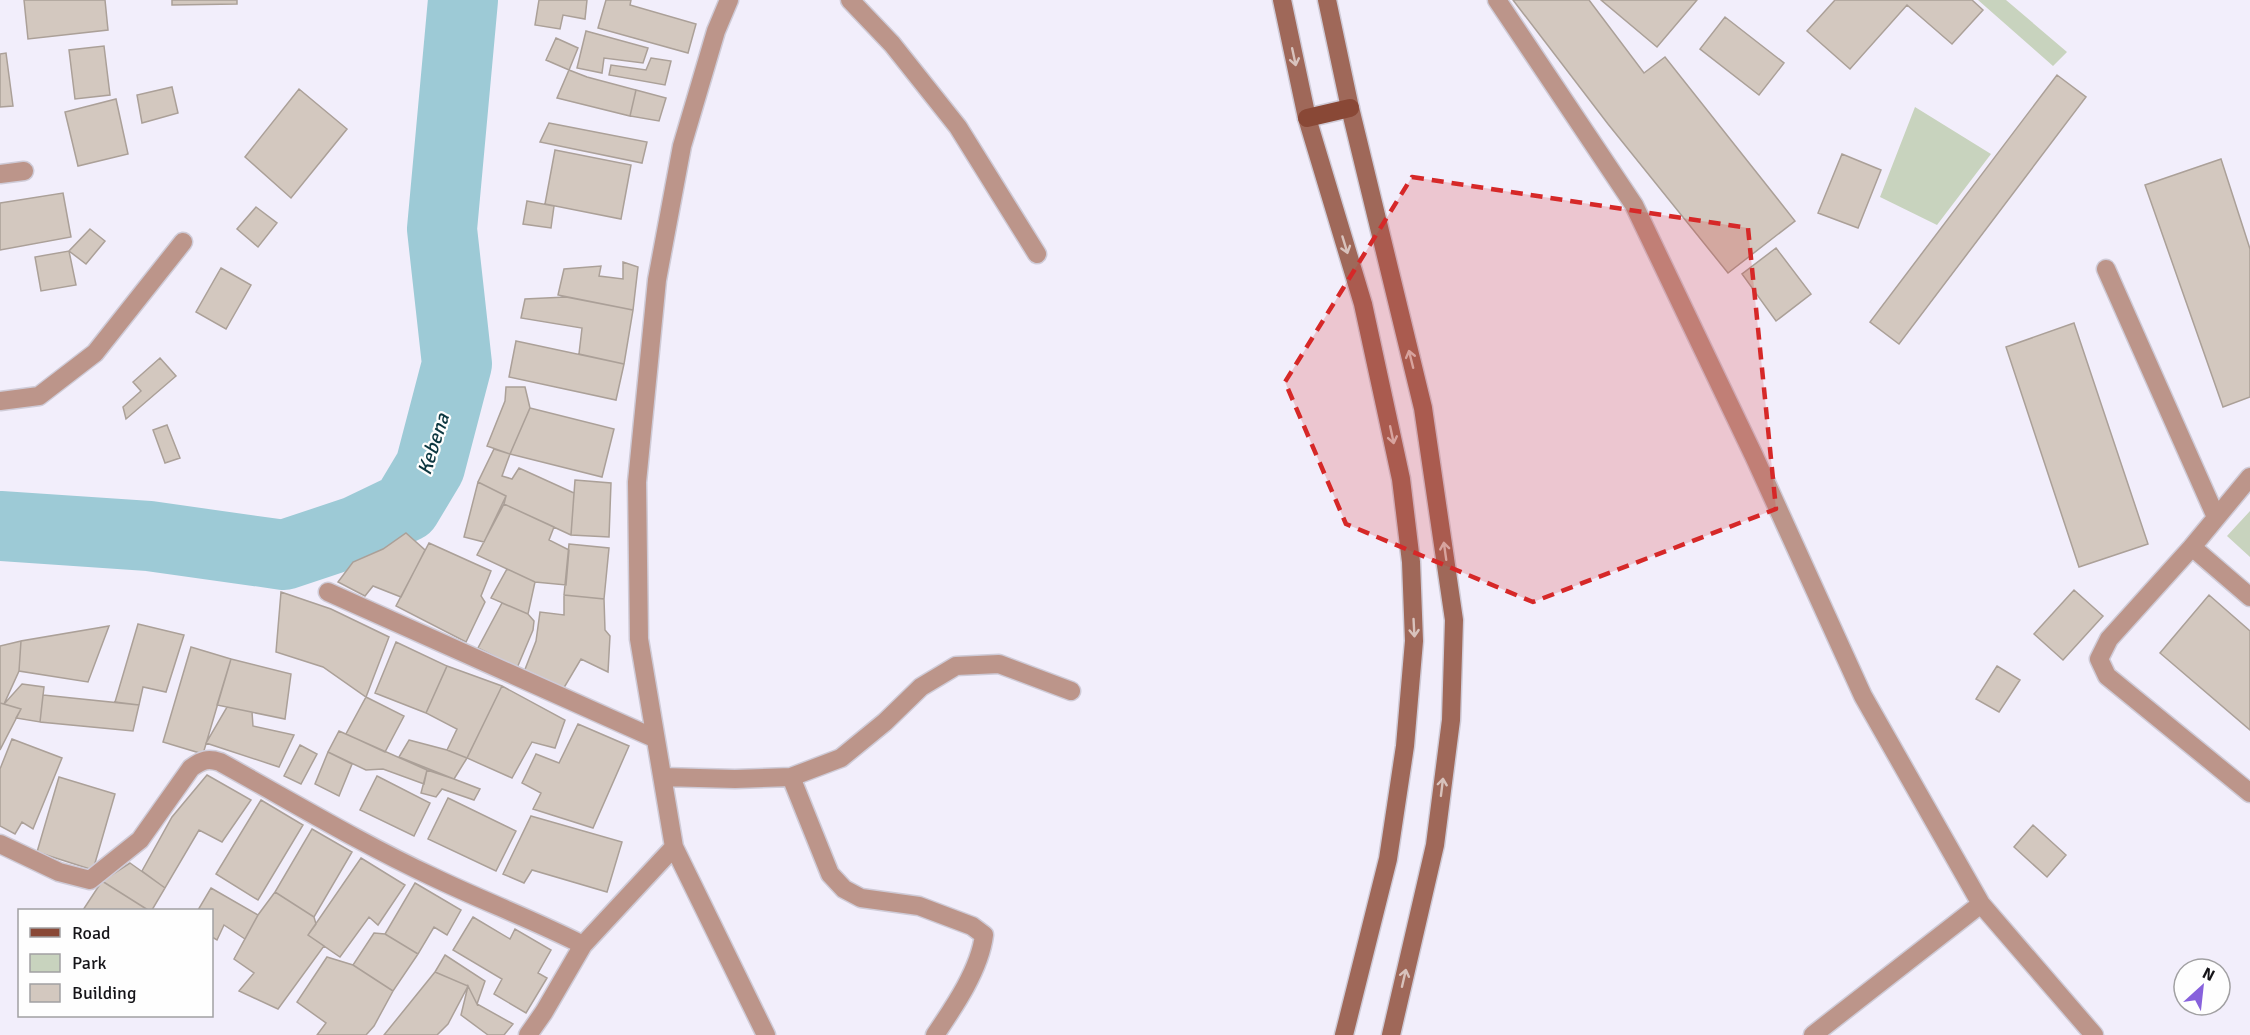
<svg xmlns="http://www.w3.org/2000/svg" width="2250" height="1035" viewBox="0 0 2250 1035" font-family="Signika,sans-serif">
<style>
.green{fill:#c8d3be}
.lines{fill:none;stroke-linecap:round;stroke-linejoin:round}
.river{stroke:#9dcad6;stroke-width:70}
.building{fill:#d3c8bf;stroke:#aba098;stroke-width:1.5}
.lane-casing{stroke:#cfcbd7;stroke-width:21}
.street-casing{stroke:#cfcbd7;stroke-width:21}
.secondary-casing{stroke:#cfcbd7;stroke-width:21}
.primary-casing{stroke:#cfcbd7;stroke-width:21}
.lane{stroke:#bc958a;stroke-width:18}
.street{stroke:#bc958a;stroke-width:18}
.secondary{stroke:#9f6859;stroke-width:18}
.primary{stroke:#894836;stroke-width:18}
.oneway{stroke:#d8c2bc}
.marked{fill:#d62828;fill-opacity:0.2;stroke:#d62828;stroke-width:4.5;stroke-dasharray:12 8;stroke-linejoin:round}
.labels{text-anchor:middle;stroke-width:4.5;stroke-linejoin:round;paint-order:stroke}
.water-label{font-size:20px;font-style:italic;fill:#0b363f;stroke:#fefefe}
</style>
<rect width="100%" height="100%" fill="#f2eefb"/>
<path class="green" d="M1978 0H2006L2067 52 2053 66Z
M1915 107 1991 154 1937 225 1880 197Z
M2250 511V557L2227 536Z"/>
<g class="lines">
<path class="river" d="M0 526 149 536 284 555 356 531 406 507 430 467 457 364 442 229 463 0"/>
</g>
<path class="building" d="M24 0H105L108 30 28 39Z
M172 0H237V4L172 5Z
M539 0H587L585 19 563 15 560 29 535 25Z
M606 0H631L630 5 696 24 688 53 598 28Z
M1513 0H1589L1644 73 1665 57 1795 221 1728 273 1608 124Z
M1601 0H1697L1657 47Z
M1835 0H1972L1983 10 1952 44 1907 5 1850 69 1807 31Z
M1725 17 1784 63 1759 95 1700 49Z
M586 31 648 48 643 63 604 58 602 73 577 68Z
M556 38 578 48 569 70 546 60Z
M104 46 110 95 75 99 69 50Z
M6 53 13 106 0 107V54Z
M651 58 671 61 665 85 609 75 611 65 646 70Z
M569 70 587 77 636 90 630 116 557 98Z
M2057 75 2086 97 1899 344 1870 322Z
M172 87 178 113 142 123 137 95Z
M299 89 347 129 291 198 245 157Z
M636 90 666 98 659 121 630 116Z
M116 99 128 154 78 166 65 112Z
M549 123 647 142 642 163 540 142Z
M555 150 631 165 621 219 545 204Z
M1842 154 1881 170 1858 228 1818 213Z
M2221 159 2250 249V397L2223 407 2145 185Z
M63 193 71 237 0 250V203Z
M527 201 554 206 551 228 523 224Z
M256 207 277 223 258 247 237 229Z
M90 229 105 241 86 264 69 251Z
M1776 248 1811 294 1776 321 1742 274Z
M69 251 76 285 41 291 35 257Z
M623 262 638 267 633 310 558 295 564 269 601 266 599 276 623 279Z
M221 268 251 285 226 329 196 312Z
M566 297 633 310 624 364 579 354 582 328 521 318 525 299Z
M2074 323 2148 544 2079 567 2006 347Z
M516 341 624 364 616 400 509 377Z
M160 358 176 376 126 419 123 407 141 391 133 382Z
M506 387H525L530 408 510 454 487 446 505 401Z
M530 408 614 429 602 477 510 454Z
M167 425 180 458 165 463 153 430Z
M494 449 510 454 502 476 512 479 519 468 574 493 571 535 504 504 506 496 478 482Z
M575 480 611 483 609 537 571 535Z
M478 482 506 496 484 542 464 537Z
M504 504 554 527 549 540 569 550 566 585 535 582 477 555Z
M406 533 425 550 401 597 373 586 365 596 338 582 353 562 383 549Z
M429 543 491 571 481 596 485 602 466 642 396 606Z
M569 544 609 548 604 599 564 595Z
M507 569 535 582 528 614 491 598Z
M2074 590 2103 616 2063 660 2034 634Z
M281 592 331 609 389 637 366 697 323 667 276 652Z
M564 595 604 599 605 630 610 636 608 672 581 659 562 691 524 672 536 641 540 612 564 615Z
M2209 595 2250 631V730L2160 653Z
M502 603 528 614 534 621 533 630 517 668 478 648Z
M138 624 184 635 166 692 143 687 139 705 115 702Z
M109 626 88 682 19 671 21 641Z
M21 641 19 671 4 704 0 703V646Z
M396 642 447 666 426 713 375 693Z
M191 647 231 659 203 754 163 742Z
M231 659 291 674 285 719 217 705Z
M447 666 502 686 467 758 447 750 457 729 426 713Z
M1997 666 2020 680 1999 712 1976 699Z
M22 684 44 687 40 722 16 718 21 709 4 704Z
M502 686 565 720 555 748 532 742 512 778 467 758Z
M43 695 139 705 133 731 40 722Z
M366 697 404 716 385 752 346 734Z
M0 703 21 709 0 750Z
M227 707 252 712 253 726 294 735 279 767 206 743Z
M578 724 629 746 593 828 533 809 541 793 522 783 536 754 559 763Z
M339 731 427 770 424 784 383 769 366 770 328 752Z
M12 739 62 758 33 829 22 822 15 834 0 826V769Z
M409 740 447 750 467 758 454 779 399 757Z
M300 745 317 754 301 784 284 776Z
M328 752 352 764 339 796 315 784Z
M427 770 454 779 480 789 474 800 442 789 436 797 421 793Z
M207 775 251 800 222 842 199 830 165 888 142 871 172 817Z
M377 776 430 803 414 836 360 810Z
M59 777 115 794 93 870 37 852Z
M448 798 516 831 496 871 428 839Z
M261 800 303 825 258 900 216 874Z
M531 816 622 842 607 892 532 870 524 883 503 874Z
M2033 825 2066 855 2047 877 2014 847Z
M312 829 352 852 314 917 275 892Z
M361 858 405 885 378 925 369 917 340 957 308 935Z
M130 863 165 888 152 910H148L102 881Z
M102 881 148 910H83Z
M415 883 461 910 447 935 434 927 418 954 385 934Z
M211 888 258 915 245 939 224 925 217 940 212 937V910H198Z
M275 892 314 917 316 924 308 935 324 946 278 1009 239 991 254 973 234 959 258 915Z
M473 917 510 939 515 929 551 950 538 973 547 978 526 1013 494 994 502 979 453 950Z
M374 933 385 934 418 954 393 991 353 965Z
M445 955 485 981 477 1004 468 986 435 972Z
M327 957 353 965 393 991 374 1026 366 1035H317L326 1023 297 1002Z
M435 972 468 986 448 1024 437 1035H384Z
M468 986 477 1004 513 1024 504 1035H488L461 1015Z"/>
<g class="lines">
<defs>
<path id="lane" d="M2106 269 2216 517
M2250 477 2192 547 2109 639 2099 659 2107 676 2250 793
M2192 547 2250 597"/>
<path id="street" d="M729 0 716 31 682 146 657 280 637 482 639 639 674 847 766 1035
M850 0 892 44 958 127 1037 254
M1497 0 1634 205 1754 456 1863 696 1981 904 2094 1035
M0 174 24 171
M0 401 39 396 95 353 183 242
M328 592 654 738
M663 777 735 779 791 777 841 758 885 722 921 687 956 666 999 664 1071 691
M791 777 830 874 844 889 861 898 919 906 972 926 984 935C980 969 954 1007 935 1035
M0 844 59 872 90 880 140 840 191 768C202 760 208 758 220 762 291 801 360 843 433 877 483 901 534 920 583 945L674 847
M528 1035 544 1012 583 945
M1813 1035 1981 904"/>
<path id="secondary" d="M1282 0 1307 118 1363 304 1401 479 1411 562 1414 641 1405 746 1388 859 1344 1035
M1327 0 1350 108 1423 408 1454 620 1451 720 1435 845 1391 1035"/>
<path id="primary" d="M1307 118 1350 108"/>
</defs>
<use href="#lane" class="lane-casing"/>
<use href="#street" class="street-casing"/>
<use href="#secondary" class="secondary-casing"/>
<use href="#primary" class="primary-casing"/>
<use href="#lane" class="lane"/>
<use href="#street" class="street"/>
<use href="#secondary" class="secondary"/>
<use href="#primary" class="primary"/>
</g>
<defs><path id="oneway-shaft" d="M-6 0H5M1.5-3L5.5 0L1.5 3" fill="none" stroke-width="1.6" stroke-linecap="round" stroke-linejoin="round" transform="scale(1.5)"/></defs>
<g class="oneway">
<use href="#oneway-shaft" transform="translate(1294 57) rotate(78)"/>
<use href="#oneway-shaft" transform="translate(1345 245) rotate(73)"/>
<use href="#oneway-shaft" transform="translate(1411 359) rotate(-104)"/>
<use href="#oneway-shaft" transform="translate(1392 435) rotate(78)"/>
<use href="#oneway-shaft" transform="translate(1445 551) rotate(-98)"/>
<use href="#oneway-shaft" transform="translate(1414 628) rotate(87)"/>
<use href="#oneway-shaft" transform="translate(1442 787) rotate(-83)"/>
<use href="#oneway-shaft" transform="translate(1404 978) rotate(-77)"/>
</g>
<path class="marked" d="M1412 177 1748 228 1776 509 1533 602 1346 524 1285 382Z"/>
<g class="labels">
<g class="water-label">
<text transform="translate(433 444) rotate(-72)" y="7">Kebena</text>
</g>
</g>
<rect x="18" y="909" width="195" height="108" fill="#fefefe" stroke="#a1a0a2" stroke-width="1.5"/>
<rect x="30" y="928" width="30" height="9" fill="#894836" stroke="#a1a0a2" stroke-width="1.5"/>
<text x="72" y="939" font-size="18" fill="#151418">Road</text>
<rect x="30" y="954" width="30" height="18" fill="#c8d3be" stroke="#a1a0a2" stroke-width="1.5"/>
<text x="72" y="969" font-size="18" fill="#151418">Park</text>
<rect x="30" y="984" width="30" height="18" fill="#d3c8bf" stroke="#a1a0a2" stroke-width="1.5"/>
<text x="72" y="999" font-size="18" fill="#151418">Building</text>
<g transform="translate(2202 987) rotate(27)"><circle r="28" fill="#fefefe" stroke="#a1a0a2" stroke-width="1.5"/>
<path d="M0-4.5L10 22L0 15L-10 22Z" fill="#8761dc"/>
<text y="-9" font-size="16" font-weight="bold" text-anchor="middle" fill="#151418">N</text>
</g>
</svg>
